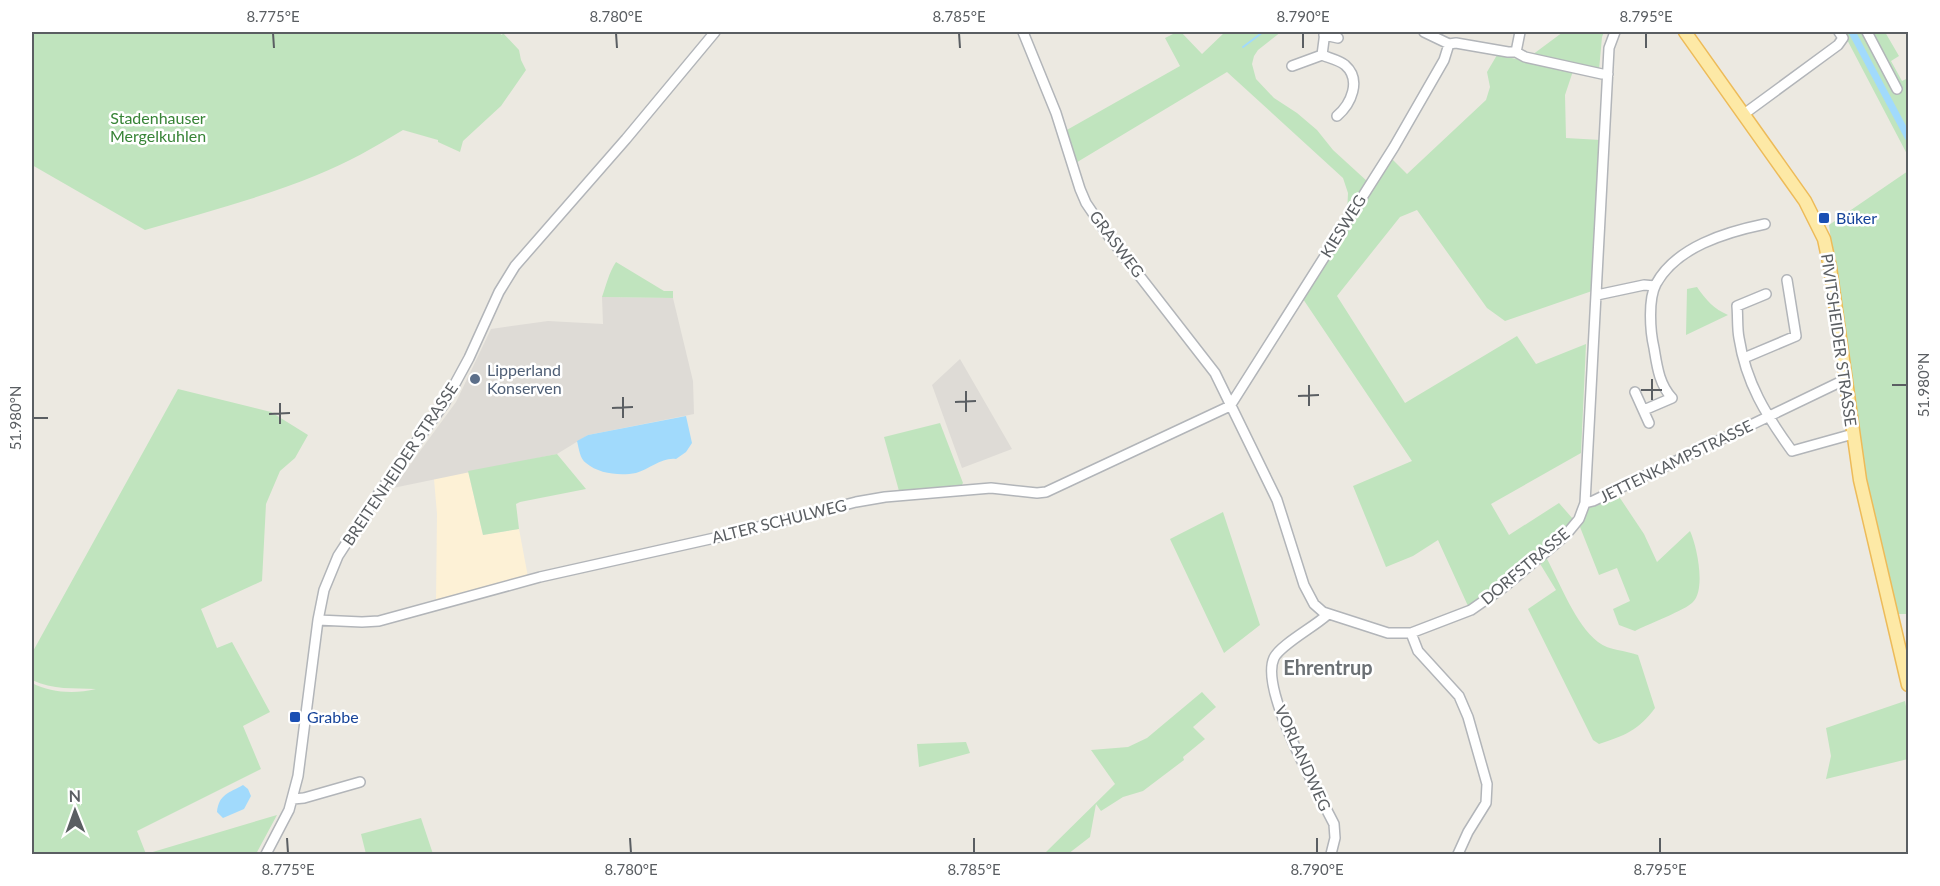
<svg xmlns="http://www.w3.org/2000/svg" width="1940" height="886" viewBox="0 0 1940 886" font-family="Lato,sans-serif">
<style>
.commercial{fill:#fdf1d6}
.industrial{fill:#dedbd6}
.green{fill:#c0e4be}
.water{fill:#a1dafc}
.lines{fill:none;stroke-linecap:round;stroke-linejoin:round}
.stream{stroke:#a1dafc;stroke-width:2}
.canal{stroke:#a1dafc;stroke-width:7}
.minor-casing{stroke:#b2b5b9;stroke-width:12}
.major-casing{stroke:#edbb59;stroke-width:15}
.minor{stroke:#fff;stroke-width:9}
.major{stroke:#fde9a6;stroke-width:12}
.ticks{fill:none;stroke:#5a5e62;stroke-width:2}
.transit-dot{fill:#1a4fb4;stroke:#fff;stroke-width:2}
.service-dot{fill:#5c6f8a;stroke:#fff;stroke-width:2}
.labels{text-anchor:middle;stroke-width:5;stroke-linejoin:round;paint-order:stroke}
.park-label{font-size:16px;fill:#388437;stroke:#fff}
.transit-label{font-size:16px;fill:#164399;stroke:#fff;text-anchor:start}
.street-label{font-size:16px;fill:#5a5e62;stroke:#fff}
.service-label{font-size:16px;fill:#4e5e75;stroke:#fff;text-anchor:start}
.quarter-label{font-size:20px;font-weight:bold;fill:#6b7074;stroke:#fff}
.neatline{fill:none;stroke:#5a5e62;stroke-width:2}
.ticks-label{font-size:15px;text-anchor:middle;fill:#5a5e62}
</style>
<rect width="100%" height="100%" fill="#ece9e1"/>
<path class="commercial" d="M468 471 483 535 519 529 528 577 436 601 437 514 434 479Z"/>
<path class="industrial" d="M602 297 673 298 693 381 694 414 588 435 557 454 393 488 456 402 491 329 548 321 603 324Z
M960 359 1012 449 962 468 932 385Z"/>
<path class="green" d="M32 32H497L502 35 503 33 519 50 521 60 526 70 501 106 463 141 460 152 438 142V140L403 130C375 147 347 163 317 175 261 198 203 213 145 230L32 165Z
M1177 32H1181L1202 54 1225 32H1281L1258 50 1254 56 1252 64 1256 79 1274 98 1297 113 1317 130 1333 150 1368 182 1347 215 1348 193 1343 178 1227 72 1074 164 1065 131 1180 66 1165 38Z
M1563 32H1604L1602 37 1599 70 1532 55Z
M1843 32H1885L1899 56 1891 61 1902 81 1908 78V156Z
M1497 55 1573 71 1565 95 1566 138 1601 140 1592 291 1505 321 1487 308 1417 210 1400 217 1337 296 1405 403 1517 336 1536 364 1586 344 1581 453 1491 504 1509 535 1559 503 1573 519 1560 535 1478 601 1468 606 1438 540 1413 556 1386 567 1353 486 1412 461 1303 299 1391 158 1407 174 1486 100 1490 87 1487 72Z
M1908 171V614H1898L1870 509 1856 434 1829 225Z
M616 262 664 291H673V298L602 297C606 286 609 272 616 262Z
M1697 287C1706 300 1714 309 1728 315L1686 335 1687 289Z
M178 389 271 412 308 435 295 458 280 471 266 504 262 581 201 609 217 648 232 642 270 712 243 726 261 769 137 831 146 854 277 815 256 854H32V683C51 693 75 694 96 689 74 688 53 690 32 680V653Z
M940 423 963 483 961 486 899 491 884 437Z
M557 454 586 489 520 502 516 504 519 529 483 535 468 471Z
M1616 492 1644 534 1657 562 1690 531C1697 546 1706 589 1693 602 1686 610 1646 625 1635 631L1619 625 1613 609 1630 601 1617 568 1599 575 1580 527 1590 506Z
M1223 512 1260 625 1224 653 1170 539Z
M1546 557C1560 583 1575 624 1598 642 1610 651 1625 650 1638 655L1655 708C1639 730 1624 736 1599 744L1593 740 1528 609 1556 590 1539 562Z
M1202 692 1216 707 1193 727 1205 739 1183 757 1184 760 1143 791 1123 797 1101 811 1096 804 1090 837 1068 854H1044L1115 784 1091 750 1128 747 1147 738Z
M1905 701 1908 717V759L1826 779 1831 756 1826 728Z
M966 742 970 753 919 767 917 744Z
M421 818 433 854H366L361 834Z"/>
<path class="water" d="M686 416 692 443 686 452 676 459C662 457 650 469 636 473 620 476 599 474 586 463 580 459 579 449 577 441L588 435Z
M243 785 248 789 251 796 244 809 223 818 217 812C219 794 229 793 243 785Z"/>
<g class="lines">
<path class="stream" d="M1243 47 1263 32"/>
<path class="canal" d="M1852 32 1908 137"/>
<defs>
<path id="minor" d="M1023 32 1056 113 1080 189 1086 203 1107 234 1215 373 1277 500 1304 585 1314 604 1323 612 1388 633H1411L1471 610 1504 587 1565 536 1579 519 1585 503 1609 48 1615 32
M1424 32 1449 44 1456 43 1508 52H1516L1525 57 1602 74H1608
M1867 32 1897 89
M1324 35 1338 38
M1516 52 1520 32
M1322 55C1329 58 1339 60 1345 65 1362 80 1351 104 1337 116
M1292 66 1322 55 1325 32
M1744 114 1838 45 1843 38 1839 32
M1766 294 1737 306C1738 316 1737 328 1739 338 1746 383 1766 415 1792 451L1853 434
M1597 295 1644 285 1655 286
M1744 358 1796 336 1787 280
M1635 392 1649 423
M1230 406 1394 147 1444 60 1449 44
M1644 410 1672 398C1659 384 1657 366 1654 348 1650 331 1648 299 1656 284 1676 247 1726 232 1765 224
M1585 503 1593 501 1840 382 1846 381
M1327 615C1314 627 1280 645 1274 658 1259 690 1318 792 1334 824L1335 838 1331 854
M318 620 362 622 379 621 540 577 719 537 856 502 885 497 991 488 1037 493 1046 492 1230 406
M1411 633 1418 651 1459 696 1468 717 1487 784 1486 803 1468 832 1458 854
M293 799 304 798 360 782
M266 854 289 810 298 776 318 620 324 590 338 556 381 490 444 404 469 358 499 292 515 266 626 139 715 32"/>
<path id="major" d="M1685 32 1805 201 1824 239 1830 267 1860 480 1908 685"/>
</defs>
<use href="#minor" class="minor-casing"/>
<use href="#major" class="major-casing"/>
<use href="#minor" class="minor"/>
<use href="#major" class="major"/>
</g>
<path class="ticks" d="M273 33 274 48M616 33 617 48M959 33 960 48M1303 33V48M1646 33V48M1652 379V400M1309 385V406M1892 385H1907M1641 390H1662M966 391V412M1298 396 1319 395M623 397V418M955 402 976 401M280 403V424M612 408 633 407M269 414 290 413M33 418H48M287 838 288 853M630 838 631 853M974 838V853M1317 838V853M1660 838V853"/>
<g class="transit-dot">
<rect x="1818" y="212" width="12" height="12" rx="3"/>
<rect x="289" y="711" width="12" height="12" rx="3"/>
</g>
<circle class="service-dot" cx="475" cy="379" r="6"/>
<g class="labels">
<g class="park-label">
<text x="158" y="124">Stadenhauser<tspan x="158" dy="18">Mergelkuhlen</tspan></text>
</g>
<g class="transit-label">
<text x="1836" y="224">Büker</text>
<text x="307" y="723">Grabbe</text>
</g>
<g class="street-label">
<text transform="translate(1343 226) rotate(-58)" y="6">KIESWEG</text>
<text transform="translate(1117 244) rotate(53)" y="6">GRASWEG</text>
<text transform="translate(1839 340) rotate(82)" y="6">PIVITSHEIDER STRASSE</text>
<text transform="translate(1676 461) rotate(-26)" y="6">JETTENKAMPSTRASSE</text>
<text transform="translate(400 464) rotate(-56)" y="6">BREITENHEIDER STRASSE</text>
<text transform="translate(779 521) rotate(-14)" y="6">ALTER SCHULWEG</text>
<text transform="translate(1525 566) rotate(-40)" y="6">DORFSTRASSE</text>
<text transform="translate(1303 758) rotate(66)" y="6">VORLANDWEG</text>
</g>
<g class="service-label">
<text x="487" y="376">Lipperland<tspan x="487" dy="18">Konserven</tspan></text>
</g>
<g class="quarter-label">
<text x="1328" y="675">Ehrentrup</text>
</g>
</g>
<rect width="1940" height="886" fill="none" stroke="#ffffff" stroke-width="66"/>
<g transform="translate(75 811) rotate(359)" stroke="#ffffff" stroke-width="4.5" paint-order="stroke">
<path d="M0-4.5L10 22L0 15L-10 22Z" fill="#5a5e62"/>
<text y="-9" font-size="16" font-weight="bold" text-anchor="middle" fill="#5a5e62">N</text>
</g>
<rect x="33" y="33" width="1874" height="820" class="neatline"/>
<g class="ticks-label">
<text x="273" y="22">8.775°E</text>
<text x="616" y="22">8.780°E</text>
<text x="959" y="22">8.785°E</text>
<text x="1303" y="22">8.790°E</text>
<text x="1646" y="22">8.795°E</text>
<text transform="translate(1924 385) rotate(-90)" y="5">51.980°N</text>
<text transform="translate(16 418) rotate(-90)" y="5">51.980°N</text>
<text x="288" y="875">8.775°E</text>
<text x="631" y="875">8.780°E</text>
<text x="974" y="875">8.785°E</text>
<text x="1317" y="875">8.790°E</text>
<text x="1660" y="875">8.795°E</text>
</g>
</svg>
